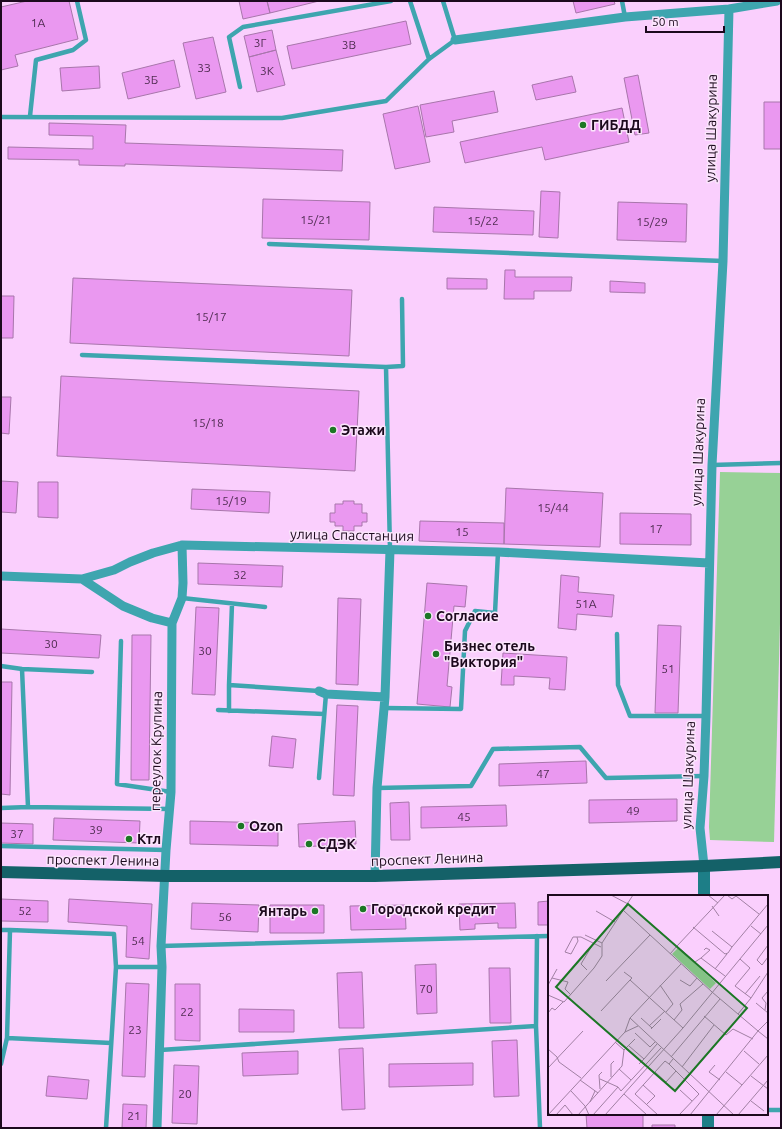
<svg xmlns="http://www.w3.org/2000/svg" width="782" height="1129" viewBox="0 0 782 1129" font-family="Ubuntu,sans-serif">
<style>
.green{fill:#97d196}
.building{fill:#ea98f0;stroke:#a876ab}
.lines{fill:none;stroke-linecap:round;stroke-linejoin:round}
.lane{stroke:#3ea5af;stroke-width:4.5}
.street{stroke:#3ea5af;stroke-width:9}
.secondary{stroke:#1d7e87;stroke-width:12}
.primary{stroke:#146168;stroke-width:12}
.poi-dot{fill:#1c7725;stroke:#fbe5fc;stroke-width:1.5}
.labels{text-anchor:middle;stroke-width:3;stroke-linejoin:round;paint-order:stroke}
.number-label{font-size:12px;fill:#502d52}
.poi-label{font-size:14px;font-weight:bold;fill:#1c091d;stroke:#fbe5fc;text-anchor:start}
.street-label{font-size:14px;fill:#1c091d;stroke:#fbe5fc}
.inset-road{fill:none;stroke:#a180a3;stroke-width:1}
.view{fill:#1c7725;fill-opacity:0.15;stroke:#1c7725;stroke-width:2}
.inset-edge{fill:none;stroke:#1c091d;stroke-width:2}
</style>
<rect width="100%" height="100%" fill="#facffd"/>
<path class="green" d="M720 472 781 473V587L774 842 710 840 709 827Z"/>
<path class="building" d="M27 1H69L78 39 15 55 18 66 1 70V7Z
M239 1H267L270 13 243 19Z
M267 1H319L270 13Z
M573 1H614L615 4 576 13Z
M406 21 411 44 292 69 287 46Z
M272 30 276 50 249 57 244 36Z
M213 37 226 92 196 99 183 43Z
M276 50 285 85 257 92 249 57Z
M174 60 180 87 128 99 122 73Z
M99 66 100 88 62 91 60 68Z
M638 75 649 133 635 135 624 78Z
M572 76 576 92 536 100 532 85Z
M494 91 498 112 452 121 454 132 426 137 420 105Z
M764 102H781V149H764Z
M418 106 430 162 395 169 383 114Z
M622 108 629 142 545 160 542 147 465 163 460 142Z
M49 123 126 125 125 143 343 150 342 171 125 164V166L79 165V160L8 159V147L93 149V136L49 135Z
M541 191 560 192 558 238 539 237Z
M263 199 370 202 369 240 262 238Z
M618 202 687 204 686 242 617 240Z
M434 207 534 211 533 235 433 232Z
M505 270H515V277H572L571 291H534V299H504Z
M73 278 352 290 349 356 70 343Z
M447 278 487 279V289H447Z
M610 281 645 283V293L610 292Z
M1 296H14L13 338H1Z
M61 376 359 391 355 471 57 456Z
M1 397H11L9 434 1 433Z
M1 481 18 482 16 513 1 512Z
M38 482H58V518L38 517Z
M506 488 603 493 600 547 504 544Z
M192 489 270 492 269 513 191 509Z
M343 501H354V504H362V513H367V522H362V526H354V531H343V526H335V522H330V513H335V504H343Z
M620 513 691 514V545L620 544Z
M420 521 504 523V544L419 541Z
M198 563 283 566 282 587 198 584Z
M561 575 579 577 578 592 614 595 612 617 577 614 576 630 558 628Z
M427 583 467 586 465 607 454 606 447 686 452 687 450 707 417 704Z
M338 598 361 599 358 685 336 684Z
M196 607 219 608 215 695 192 694Z
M658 625 681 626 678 713H655Z
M1 629 101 635 99 658 1 653Z
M132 635H151L149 780H131Z
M503 653 567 657 565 690 549 689 550 678 514 676V685H501Z
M1 682H12L10 795 1 794Z
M337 705 358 706 354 796 333 795Z
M272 736 296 739 293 768 269 766Z
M586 761 587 783 499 786V764Z
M677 799V821L589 823V800Z
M409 802 410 840H391L390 803Z
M506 805 507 826 421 828V807Z
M54 818 140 821 139 843 53 840Z
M190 821 278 823V846L190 844Z
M355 821 356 844 299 847 298 824Z
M1 823 33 824V844L1 843Z
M1 899 48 901V922L1 921Z
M69 899 152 904 149 959 126 957 127 926 68 922Z
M549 901V925H538V902Z
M192 903 259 905 258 932 191 929Z
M515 903 516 928H498V923L475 924V929L460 930 459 904Z
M270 905H324V933H270Z
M405 905 406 929 351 930 350 906Z
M436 964 437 1013 417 1014 415 965Z
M489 968H510L511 1023H490Z
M362 972 364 1028H339L337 973Z
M126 983 149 984 145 1077 122 1076Z
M175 984H200V1041L175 1040Z
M239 1009 294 1010V1032H239Z
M517 1040 519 1096 494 1097 492 1041Z
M363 1048 365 1109 342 1110 339 1049Z
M298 1051V1074L243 1076 242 1053Z
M473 1063V1085L389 1087V1064Z
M174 1065 199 1066 197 1124 172 1123Z
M48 1076 89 1080 87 1099 46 1096Z
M123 1104 147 1105 146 1128H122Z
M586 1114H643V1128H587Z
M652 1125H675V1128H652Z"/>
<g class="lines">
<path class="lane" d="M410 1 429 59
M622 1 625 17
M240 87 229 37 243 27 391 1
M30 116 36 60 73 50 86 40 77 1
M1 117 282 118 386 101 429 59 455 40 443 1
M269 244 723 261
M82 355 386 367 390 550
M386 367 403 366 402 299
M712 465 781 463
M182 598 265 607
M617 634 618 685 630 716H706
M121 641 117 784 171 792
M1 666 22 669 92 672
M229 685 319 691
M384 708 461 709 465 631 475 611 495 613 498 552
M218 710 324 714
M229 711V685L232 604
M319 778 326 694
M377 788 471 786 493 749 580 747 606 778 704 776
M28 807 170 809
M1 808 28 807 22 669
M1 846 166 850
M1 930H10
M537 936 536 1026 540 1128
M161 946 549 936
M111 1043 7 1038 10 930 114 934 116 967
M160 1050 536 1026
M1 1064 7 1038
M767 1110H781
M106 1128 116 967H162"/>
<path class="street" d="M455 40 625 17 729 9 777 1
M1 576 82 579 114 570 130 562 153 553 182 545 498 552 709 563
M82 579 123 606 152 618 172 623
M319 691 326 694 385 697
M704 866 700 828 704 776 706 716 712 465 723 261 729 9
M375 876 377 788 385 697 390 550
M157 1128 162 967 161 946 166 850 171 792 172 623 182 598 183 583 182 545"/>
<path class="secondary" d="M704 896V866
M708 1114V1128"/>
<path class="primary" d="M1 872 166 876H375L704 866 781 862"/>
</g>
<g class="poi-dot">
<circle cx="583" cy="125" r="4"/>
<circle cx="333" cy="430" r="4"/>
<circle cx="428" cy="616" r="4"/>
<circle cx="436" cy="654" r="4"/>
<circle cx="241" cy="826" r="4"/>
<circle cx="129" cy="839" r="4"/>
<circle cx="309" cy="844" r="4"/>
<circle cx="363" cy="909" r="4"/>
<circle cx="315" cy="911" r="4"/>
</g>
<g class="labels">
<g class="number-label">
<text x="38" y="27">1А</text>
<text x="260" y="47">3Г</text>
<text x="349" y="49">3В</text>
<text x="204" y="72">3З</text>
<text x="267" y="75">3К</text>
<text x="151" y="84">3Б</text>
<text x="316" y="224">15/21</text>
<text x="483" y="225">15/22</text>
<text x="652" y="226">15/29</text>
<text x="211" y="321">15/17</text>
<text x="208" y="427">15/18</text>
<text x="231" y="505">15/19</text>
<text x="553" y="512">15/44</text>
<text x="656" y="533">17</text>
<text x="462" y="536">15</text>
<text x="240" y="579">32</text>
<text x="586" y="608">51А</text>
<text x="51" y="648">30</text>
<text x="205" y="655">30</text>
<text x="668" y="673">51</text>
<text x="543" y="778">47</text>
<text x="633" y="815">49</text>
<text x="464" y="821">45</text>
<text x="96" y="834">39</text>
<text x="17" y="838">37</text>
<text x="25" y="915">52</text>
<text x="225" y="921">56</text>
<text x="138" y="945">54</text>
<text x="426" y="993">70</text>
<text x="187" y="1016">22</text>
<text x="135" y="1034">23</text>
<text x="185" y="1098">20</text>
<text x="134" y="1120">21</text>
</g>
<g class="poi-label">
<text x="591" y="130">ГИБДД</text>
<text x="341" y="435">Этажи</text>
<text x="436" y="621">Согласие</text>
<text x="444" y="651">Бизнес отель<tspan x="444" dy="16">"Виктория"</tspan></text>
<text x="249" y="831">Ozon</text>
<text x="137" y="844">Ктл</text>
<text x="317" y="849">СДЭК</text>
<text x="371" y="914">Городской кредит</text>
<text x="307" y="916" text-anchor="end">Янтарь</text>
</g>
<g class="street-label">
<text transform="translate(711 128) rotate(-89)" y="5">улица Шакурина</text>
<text transform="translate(698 452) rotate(-88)" y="5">улица Шакурина</text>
<text transform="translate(352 535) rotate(1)" y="5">улица Спасстанция</text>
<text transform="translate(156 751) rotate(-89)" y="5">переулок Крупина</text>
<text transform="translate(688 775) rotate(-88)" y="5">улица Шакурина</text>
<text transform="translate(427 859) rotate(-2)" y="5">проспект Ленина</text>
<text transform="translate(103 860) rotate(1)" y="5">проспект Ленина</text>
</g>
</g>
<g transform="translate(548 895)">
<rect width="220" height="220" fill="#facffd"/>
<path d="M130 53 168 88 162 94 124 59Z" fill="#97d196"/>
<path class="inset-road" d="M63 0 80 9M160 0 170 8M179 0 184 4 188 1 211 19M164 11 171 21M48 16 67 27M76 16 164 97M203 31 213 39M145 32 177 59 180 58 184 52 164 36M37 40 54 48M29 42 30 46 23 59 17 57 25 42H33L53 52M220 50 209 65 214 70 220 62M129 51 177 0M184 52 220 9M122 59 129 51 147 67 153 63 177 81M153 63 162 55 158 53 156 55M167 74 179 59M39 75 33 69 45 49M76 77 84 83 82 85M4 83 20 87 17 94 23 100M132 85 142 91 149 83M58 86 102 40M0 90 9 74M112 90 125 109 118 117M164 97 210 136 220 126M197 99 212 81M0 100 16 107 46 73 54 61V48L85 0M203 103 220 77M208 108 220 118M217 115 218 108 214 103 220 96M53 116 82 85 135 133M0 118 4 113 7 115 15 107M190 119 203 103 187 91 202 73 192 64M156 121 178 140 185 134 205 144M82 123 186 220M93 123 104 133M126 125 134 115 132 109 155 89M101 131 117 116M103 134 113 124M77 137 90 131M87 138 102 152 107 147M81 151 96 164 91 169M0 154 9 162 11 167 33 183M76 155 87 144M196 156 211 169M123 162 172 104M96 164 109 149M125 164 121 169 151 199 131 220M121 169 117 166 107 177 118 187 128 176M167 170 161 177 172 185M134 172 166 130M0 173 35 136M71 174 83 185M107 177 87 199 110 220M178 177 194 190M203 181 220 194M63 182V169L66 166M32 185 50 198M95 190 107 201 99 209M70 192 73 196 113 153M52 194 51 180 54 177M132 195 144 206M23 196 37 211 41 220M76 199 99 220M203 206 216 216M42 207 47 196M0 220 77 137 82 123 133 69M8 220 17 210 25 220M30 220 74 171 76 155 67 147M45 220 70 192 52 184M57 220 135 133 220 30M142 220 210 136 220 144M168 220 220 160M190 220 220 185"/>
<path class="view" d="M80 9 199 113 127 196 8 92Z"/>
<rect width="220" height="220" class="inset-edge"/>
</g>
<rect width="782" height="1129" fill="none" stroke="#1c091d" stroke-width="4"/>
<path d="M646 26v6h78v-6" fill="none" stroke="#1c091d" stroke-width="2"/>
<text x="652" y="26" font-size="12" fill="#1c091d" stroke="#fbe5fc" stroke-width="3" paint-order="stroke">50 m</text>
</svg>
